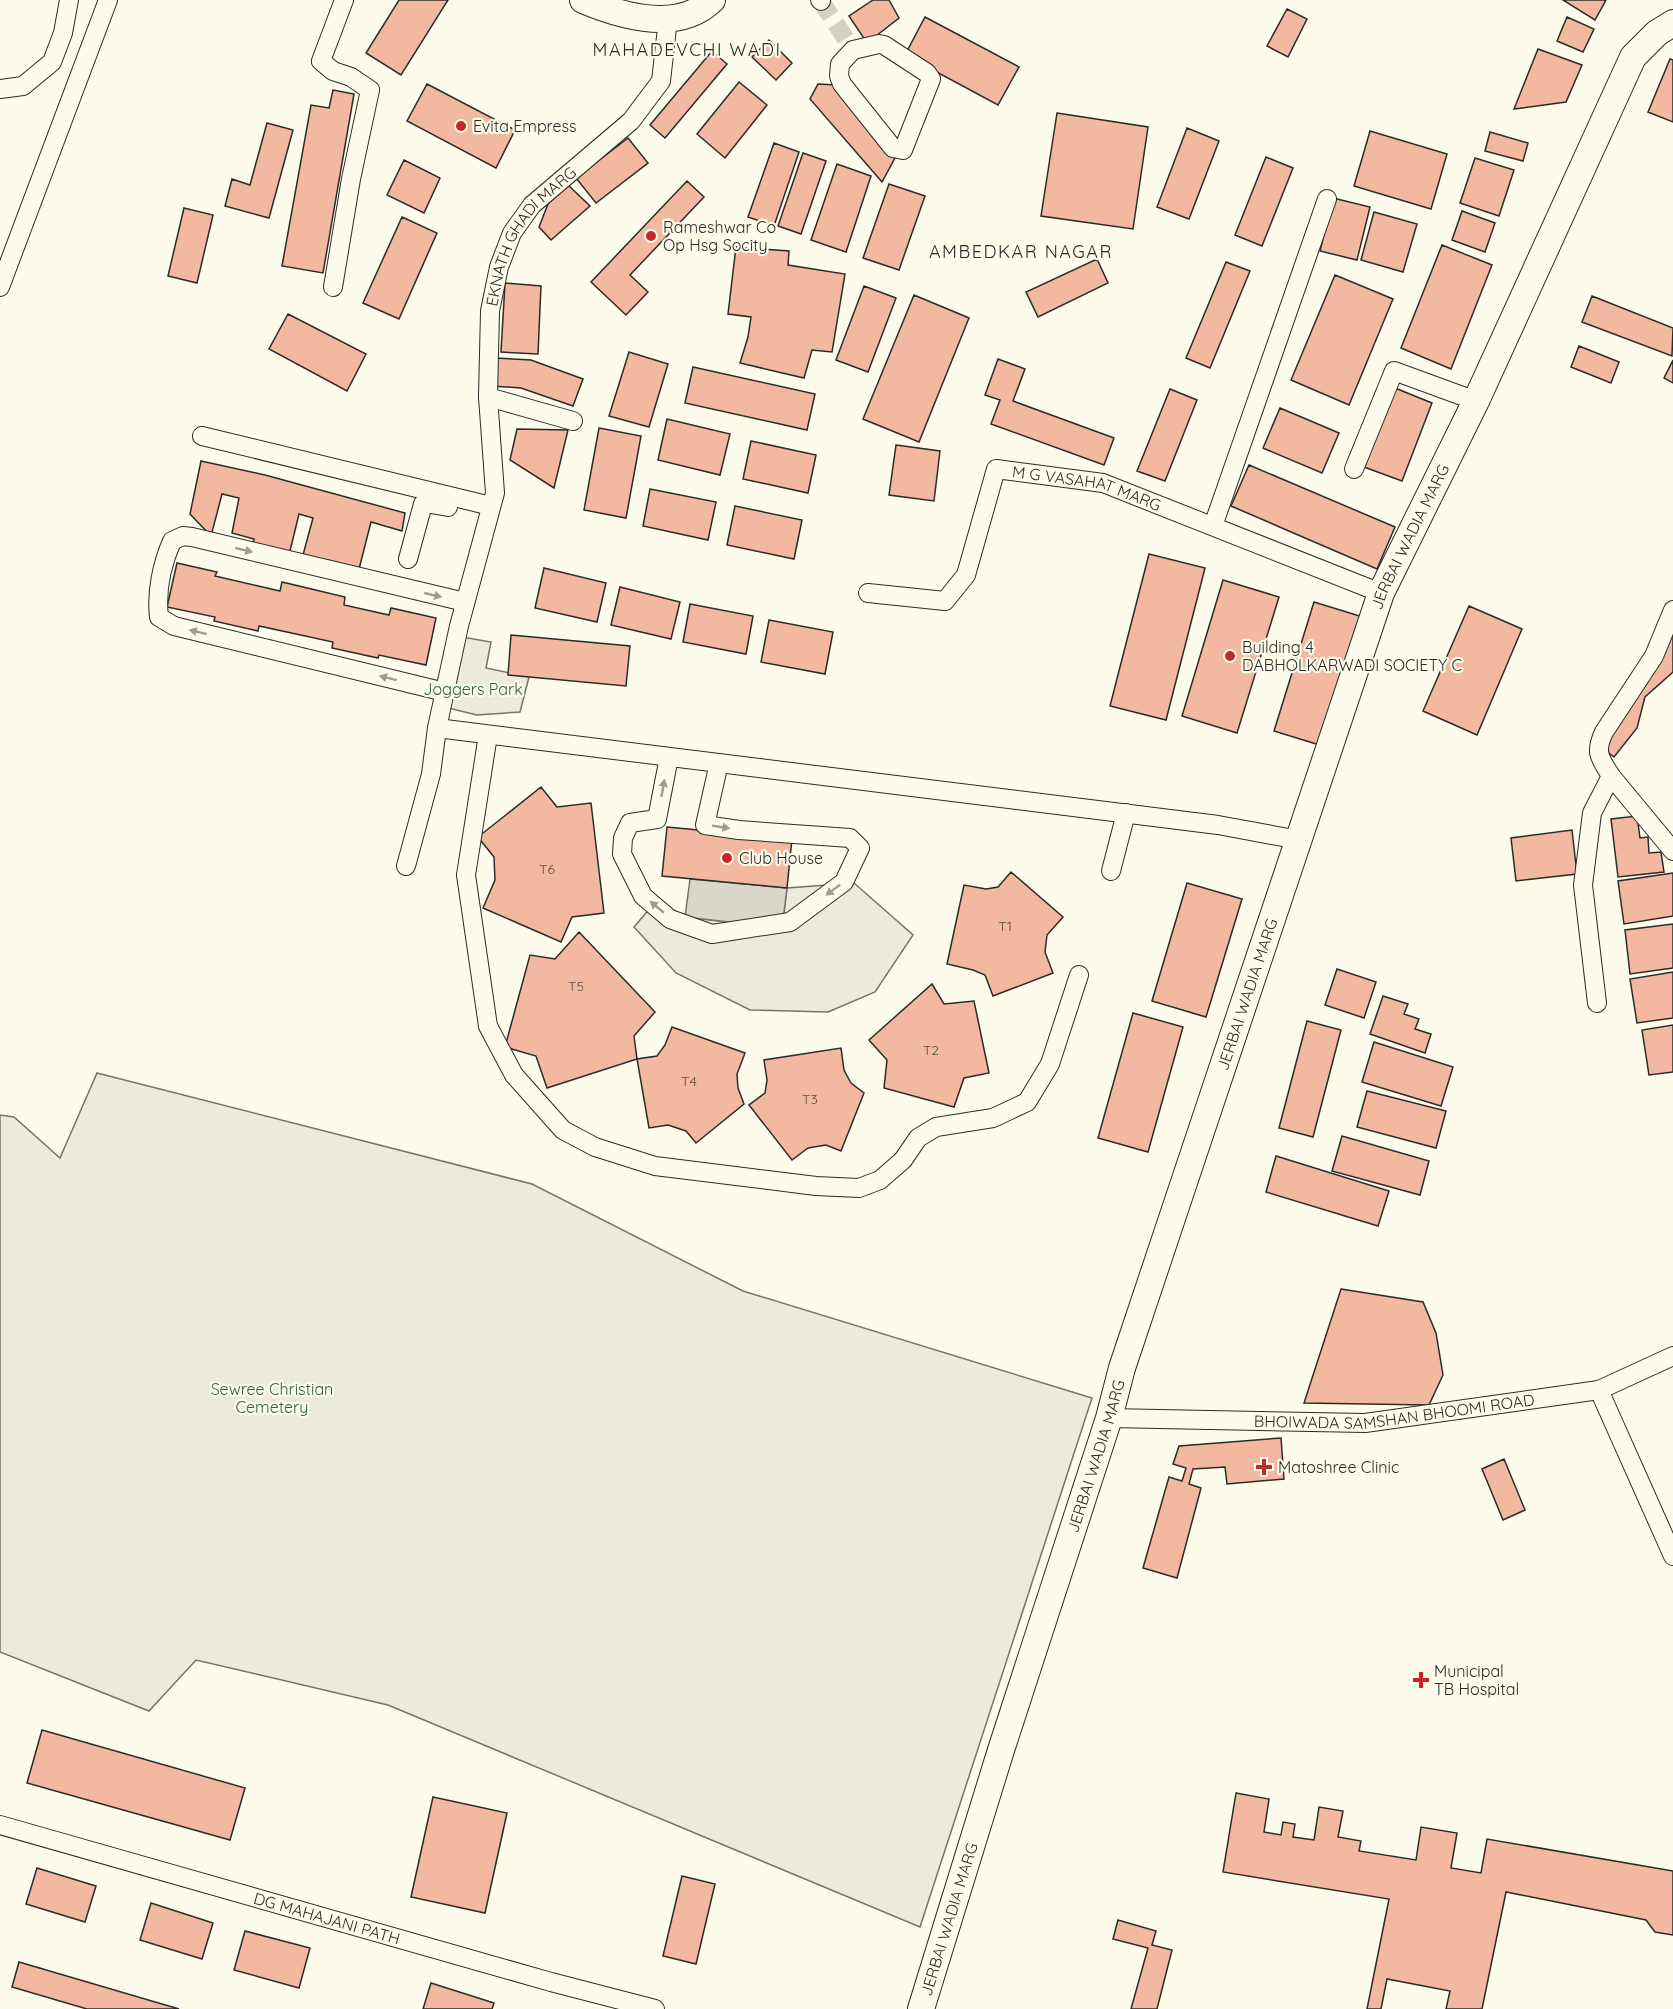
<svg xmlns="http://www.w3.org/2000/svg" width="1673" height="2009" viewBox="0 0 1673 2009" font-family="Quicksand,sans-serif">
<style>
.green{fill:#ecebdb;stroke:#74746e;stroke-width:1.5}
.water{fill:#d8d7c9;stroke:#74746e;stroke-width:1.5}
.building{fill:#f2b8a0;stroke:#2b2b2b;stroke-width:1.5}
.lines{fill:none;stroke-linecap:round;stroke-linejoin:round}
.minor-tunnel{stroke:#d3d1c4;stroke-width:18;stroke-dasharray:18 9;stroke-linecap:butt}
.minor-casing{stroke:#2b2b2b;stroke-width:20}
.secondary-casing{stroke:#2b2b2b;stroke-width:28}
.minor{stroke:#fdfbea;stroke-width:18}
.secondary{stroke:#fdfbea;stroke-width:26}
.oneway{fill:#9e9d94}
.poi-dot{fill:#c62828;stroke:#fdfbea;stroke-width:2}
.labels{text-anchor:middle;stroke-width:4.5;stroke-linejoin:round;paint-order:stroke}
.number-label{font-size:14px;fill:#5d4e48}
.poi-label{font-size:16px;fill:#2b2b2b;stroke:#fdfbea;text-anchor:start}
.street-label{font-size:16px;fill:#2b2b2b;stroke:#fdfbea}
.park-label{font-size:16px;fill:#34623c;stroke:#fdfbea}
.neighbourhood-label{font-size:18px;letter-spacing:1.5px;fill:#2b2b2b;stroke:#fdfbea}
</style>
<rect width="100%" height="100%" fill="#fdfbea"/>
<path class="green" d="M462 637 491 642 486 668 529 677 520 712 477 715 444 707Z
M854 883 913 935 875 992 828 1012 750 1010 676 973 634 927 657 900 685 917 782 928 787 888Z
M97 1073 532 1184 743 1291 1092 1398 920 1927 388 1705 196 1660 149 1711 0 1652V1115L14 1117 60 1158Z"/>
<path class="water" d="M690 879 787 888 782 928 685 917Z"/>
<path class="building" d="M399 0H448L401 75 366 53Z
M873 0H889L899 18 867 43 849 16Z
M1563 0H1606L1595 20Z
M1287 9 1307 19 1288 57 1267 46Z
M925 17 1019 67 998 105 905 55Z
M1567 17 1594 29 1583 52 1557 41Z
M769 40 792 63 776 80 752 57Z
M1538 49 1582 65 1566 102 1514 109Z
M712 51 727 64 665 138 650 125Z
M1670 59 1673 60V122L1648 112Z
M739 82 767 105 725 158 697 134Z
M427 84 515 130 496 168 407 121Z
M818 84 837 85 896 156 882 182 810 99Z
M333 90 354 94 323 273 282 266 311 105 329 108Z
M1057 113 1148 127 1133 229 1041 216Z
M267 123 293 130 269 218 225 206 232 179 250 185Z
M1187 128 1219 141 1189 219 1157 207Z
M1370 131 1447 154 1431 209 1354 186Z
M1490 132 1528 143 1523 161 1485 151Z
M628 138 648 163 596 203 576 178Z
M774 143 799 152 774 226 748 217Z
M803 153 826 161 801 234 778 226Z
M1266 157 1293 168 1262 246 1235 235Z
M1475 158 1514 170 1499 216 1460 203Z
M404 160 440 178 424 213 387 195Z
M837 164 871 176 846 252 811 240Z
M687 181 704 197 630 275 648 292 626 315 591 282Z
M567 184 590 206 551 240 539 227 548 204Z
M889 184 925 196 899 270 863 258Z
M1333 198 1370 207 1357 260 1320 251Z
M184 208 213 215 197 283 168 276Z
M1462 211 1495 223 1485 252 1452 240Z
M1374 212 1417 224 1403 272 1361 260Z
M402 217 437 233 399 319 363 303Z
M1442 245 1492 265 1451 369 1401 348Z
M736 247 789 251 788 265 845 274 832 352 812 350 804 378 740 363 748 337 751 317 728 314Z
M1097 259 1108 283 1038 317 1026 292Z
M1226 262 1250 271 1210 368 1186 358Z
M1335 275 1393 299 1349 405 1291 380Z
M505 283 541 286 538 354 501 352Z
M864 286 896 298 868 372 836 360Z
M914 295 969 318 919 442 863 419Z
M1592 296 1673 328 1672 356 1582 322Z
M288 314 366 354 347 391 269 349Z
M1579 346 1619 362 1611 383 1571 367Z
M629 352 668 364 649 427 609 416Z
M495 358 531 360 583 379 573 406 521 388 492 386Z
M998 359 1025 369 1013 401 1114 438 1104 465 991 424 1000 400 985 395Z
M1673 360V383L1664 378Z
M693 367 815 394 807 430 685 403Z
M1395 388 1432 403 1402 481 1364 467Z
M1170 389 1197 400 1165 481 1137 471Z
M1280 408 1339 433 1322 473 1263 448Z
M667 419 730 434 720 475 658 460Z
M599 428 641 436 626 518 584 510Z
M517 429 568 430 554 488 510 460Z
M751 441 816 455 808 493 743 479Z
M896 445 940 451 934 501 889 495Z
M201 461 265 475 405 513 402 531 371 522 359 569 303 555 313 518 299 514 289 555 252 546 254 539 232 533 239 498 222 494 211 536 190 514Z
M1249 465 1395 527 1377 569 1231 506Z
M650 489 716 502 708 540 643 526Z
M735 506 802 520 794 559 727 545Z
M1149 554 1205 568 1166 720 1110 706Z
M177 563 217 572 215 576 280 591 282 582 345 597 344 605 389 615 391 608 436 618 426 665 379 655 378 658 332 648 333 642 259 626 258 631 214 621 215 617 167 607Z
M544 568 606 583 597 622 535 608Z
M1223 580 1279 597 1237 733 1182 716Z
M620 587 680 602 671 639 611 625Z
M1314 602 1366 618 1326 747 1274 731Z
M690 604 753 616 746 654 683 642Z
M1469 606 1522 629 1477 735 1423 711Z
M769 620 833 632 825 674 761 662Z
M1673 623V672L1645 697 1637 728 1614 757 1601 747Z
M511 635 630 646 626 686 508 675Z
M541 787 557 807 591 803 604 913 572 917 561 942 483 908 495 880 494 857 478 837Z
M1637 816 1640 838 1648 837 1649 853 1661 852 1664 872 1618 877 1611 819Z
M667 827 792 839 787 888 662 876Z
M1572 830 1577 874 1516 881 1511 838Z
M1011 872 1063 917 1047 935 1045 952 1053 973 993 996 985 975 973 970 947 964 964 885 986 889 998 887Z
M1673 873V916L1624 924 1618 881Z
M1187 883 1242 899 1206 1017 1152 1001Z
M1673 924V968L1630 974 1625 930Z
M579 932 655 1012 634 1036 637 1059 547 1088 536 1056 505 1047 530 955 555 959Z
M1337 969 1376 982 1364 1018 1325 1005Z
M1673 972V1018L1637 1023 1630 979Z
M932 984 944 1004 974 1001 989 1073 964 1078 954 1107 884 1088 887 1060 869 1040Z
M1383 996 1408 1004 1404 1014 1419 1019 1415 1029 1431 1034 1425 1053 1370 1034Z
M1133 1013 1183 1027 1148 1152 1098 1138Z
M1307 1021 1341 1030 1313 1137 1279 1128Z
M1673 1025V1072L1649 1075 1642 1030Z
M672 1027 745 1053 737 1074 738 1088 744 1104 696 1143 686 1131 668 1125 649 1128 637 1059 657 1056 665 1045Z
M1374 1042 1453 1067 1441 1106 1362 1082Z
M841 1048 844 1070 851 1083 864 1093 841 1151 826 1145 808 1148 792 1160 749 1105 765 1093 767 1080 764 1060Z
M1367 1091 1446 1111 1436 1148 1357 1127Z
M1342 1136 1429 1161 1420 1195 1332 1171Z
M1276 1156 1389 1191 1378 1226 1266 1192Z
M1341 1289 1423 1302 1436 1333 1443 1375 1429 1405 1304 1403Z
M1281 1438 1284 1479 1227 1484 1225 1467 1193 1469 1189 1484 1201 1488 1177 1578 1143 1568 1169 1477 1182 1481 1186 1468 1173 1464 1179 1446Z
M1504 1459 1525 1510 1503 1520 1482 1469Z
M42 1730 245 1788 230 1840 27 1783Z
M1236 1793 1269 1799 1264 1832 1281 1835 1283 1822 1295 1824 1293 1837 1314 1840 1319 1807 1343 1811 1338 1837 1361 1841 1359 1851 1416 1860 1421 1827 1457 1833 1451 1868 1481 1873 1487 1839 1673 1871V1935L1655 1932 1646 1920 1506 1892 1482 2009H1446L1450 1991 1387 1979 1381 2009H1367L1389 1899 1223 1872Z
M433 1797 507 1813 485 1913 411 1897Z
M37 1868 96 1886 85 1922 26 1904Z
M682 1876 715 1884 696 1964 663 1956Z
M151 1903 213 1923 202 1959 140 1940Z
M1118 1920 1156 1931 1152 1945 1172 1950 1157 2009H1131L1148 1948 1113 1939Z
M245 1931 310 1948 299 1988 234 1970Z
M19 1962 179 2009H87L12 1987Z
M431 1983 494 2003 492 2009H423Z"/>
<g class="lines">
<path class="minor-tunnel" d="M821 1 853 50"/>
<defs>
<g id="minor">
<path d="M820 0 821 1"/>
<path d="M879 44 884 45 927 73 931 79 903 150 893 148 842 84 839 76 840 64 853 50Z"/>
<path d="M0 89 23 86 52 62 63 33 69 0"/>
<path d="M0 287 108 0"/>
<path d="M333 287 351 179 370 90 351 77 333 71 321 61 344 0"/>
<path d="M488 397 573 421"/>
<path d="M202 436 491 506"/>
<path d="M1354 469 1394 371 1476 401"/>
<path d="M1213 526 1327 199"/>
<path d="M408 559 423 504 426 503 448 507"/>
<path id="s1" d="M868 593 945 601 966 575 996 469 1103 483 1381 593"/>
<path d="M445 692 174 626 159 617C156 592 162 564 172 541L183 536 192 537 465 602"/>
<path d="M437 728 1218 825 1299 840"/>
<path d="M488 735 466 875 488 1026 514 1075 563 1130 595 1147 655 1166 816 1186 859 1188 880 1180 903 1160 918 1138 936 1127 993 1118 1027 1102 1050 1064 1079 975"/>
<path d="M669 757 657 819 630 823 623 838 622 854 643 896 670 919 712 934 790 922 844 882 860 848 850 838 739 830 705 825 719 763"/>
<path d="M1611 776 1673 851"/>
<path id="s2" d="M406 866 431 774 437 728 459 626 495 493 488 397 490 311 499 267 512 233 532 205 631 121 661 81 668 19"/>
<path d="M1111 871 1126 813"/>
<path d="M1597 1003 1583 885 1592 813 1611 776C1600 758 1594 753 1604 732L1654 656 1673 610"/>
<path d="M1599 1390 1673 1556"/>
<path id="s3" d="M1109 1418 1365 1423 1599 1390 1673 1356"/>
<path id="s4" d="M0 1825 551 1982 655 2009"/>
</g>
<g id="secondary">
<path d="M583 0C621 16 678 33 712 0"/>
<path id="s5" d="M921 2009 1001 1750 1109 1418 1122 1368 1381 593 1476 401 1633 57 1657 33 1673 23"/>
</g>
</defs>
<use href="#minor" class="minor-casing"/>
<use href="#secondary" class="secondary-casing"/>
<use href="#minor" class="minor"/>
<use href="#secondary" class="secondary"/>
</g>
<defs><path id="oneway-solid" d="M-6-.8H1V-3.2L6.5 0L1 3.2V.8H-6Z" transform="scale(1.5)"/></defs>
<g class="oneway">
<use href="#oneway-solid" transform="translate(244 550) rotate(13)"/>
<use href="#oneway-solid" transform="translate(433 595) rotate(13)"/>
<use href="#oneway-solid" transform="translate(198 632) rotate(-166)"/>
<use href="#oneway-solid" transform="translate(388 678) rotate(-166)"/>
<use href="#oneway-solid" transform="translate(663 788) rotate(-80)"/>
<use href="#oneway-solid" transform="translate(721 827) rotate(9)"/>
<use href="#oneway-solid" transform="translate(833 890) rotate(143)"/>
<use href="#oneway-solid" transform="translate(657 907) rotate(-140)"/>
</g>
<g class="poi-dot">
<circle cx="461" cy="126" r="6"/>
<circle cx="651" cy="236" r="6"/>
<circle cx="1230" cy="656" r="6"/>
<circle cx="727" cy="858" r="6"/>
<path d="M1261 1458h6v6h6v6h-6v6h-6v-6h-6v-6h6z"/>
<path d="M1418 1671h6v6h6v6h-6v6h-6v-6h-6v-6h6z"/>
</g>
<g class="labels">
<g class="number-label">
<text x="547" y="874">T6</text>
<text x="1005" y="931">T1</text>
<text x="576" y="991">T5</text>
<text x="931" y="1055">T2</text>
<text x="689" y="1086">T4</text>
<text x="810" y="1104">T3</text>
</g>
<g class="poi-label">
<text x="473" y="132">Evita Empress</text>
<text x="663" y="233">Rameshwar Co<tspan x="663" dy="18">Op Hsg Socity</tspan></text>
<text x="1242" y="653">Building 4<tspan x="1242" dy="18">DABHOLKARWADI SOCIETY C</tspan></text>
<text x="739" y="864">Club House</text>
<text x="1278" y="1473">Matoshree Clinic</text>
<text x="1434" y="1677">Municipal<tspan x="1434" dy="18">TB Hospital</tspan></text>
</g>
<g class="street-label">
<text dy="6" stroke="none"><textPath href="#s2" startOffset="654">EKNATH GHADI MARG</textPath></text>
<text dy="6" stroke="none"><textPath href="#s1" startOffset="314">M G VASAHAT MARG</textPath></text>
<text dy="6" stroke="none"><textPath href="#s5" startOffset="1552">JERBAI WADIA MARG</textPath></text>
<text dy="6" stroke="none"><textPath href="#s5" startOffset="1066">JERBAI WADIA MARG</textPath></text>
<text dy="6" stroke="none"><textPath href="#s3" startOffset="286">BHOIWADA SAMSHAN BHOOMI ROAD</textPath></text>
<text dy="6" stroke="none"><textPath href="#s5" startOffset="580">JERBAI WADIA MARG</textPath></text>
<text dy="6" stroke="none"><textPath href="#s4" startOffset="340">DG MAHAJANI PATH</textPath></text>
<text dy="6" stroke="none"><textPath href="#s5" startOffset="94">JERBAI WADIA MARG</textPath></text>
</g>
<g class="park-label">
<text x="473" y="695">Joggers Park</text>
<text x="272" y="1395">Sewree Christian<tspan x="272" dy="18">Cemetery</tspan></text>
</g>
<g class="neighbourhood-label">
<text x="687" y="56">MAHADEVCHI WADI</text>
<text x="1021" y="258">AMBEDKAR NAGAR</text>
</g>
</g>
</svg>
